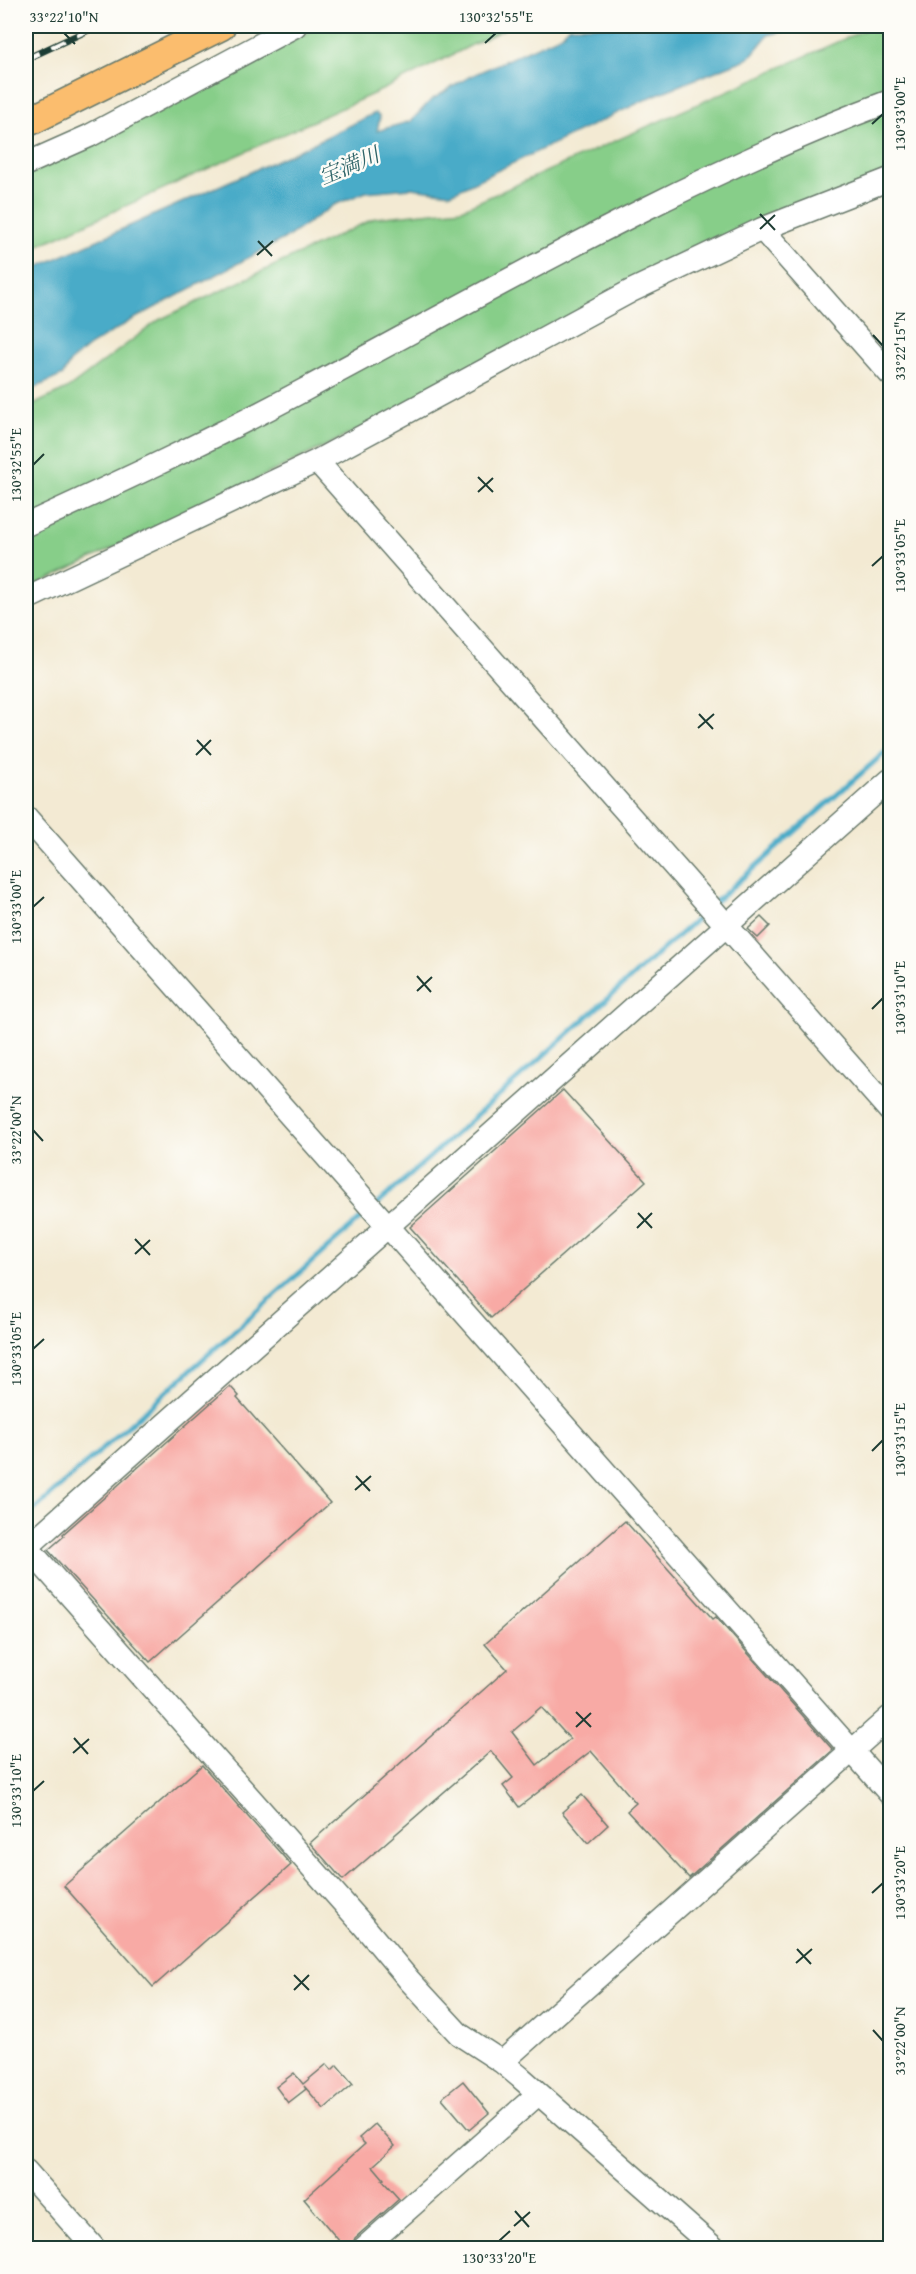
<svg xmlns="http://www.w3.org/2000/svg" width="916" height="2274" viewBox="0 0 916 2274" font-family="'Gentium Book Plus','Noto Serif JP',serif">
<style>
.green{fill:#87ce89;stroke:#53865e;stroke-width:1.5}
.water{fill:#49abc8;stroke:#34747e;stroke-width:1.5}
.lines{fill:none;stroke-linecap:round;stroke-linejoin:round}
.stream{stroke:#49abc8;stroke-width:5}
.building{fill:#f8aaa5;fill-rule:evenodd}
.minor-casing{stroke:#697a6c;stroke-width:25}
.major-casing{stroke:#697a6c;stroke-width:31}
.minor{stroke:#fff;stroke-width:22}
.major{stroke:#fbbd6e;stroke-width:28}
.rail-casing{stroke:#1f3d34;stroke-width:7}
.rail{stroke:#fdfcf7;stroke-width:4.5;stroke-dasharray:14;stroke-linecap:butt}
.ticks{fill:none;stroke:#1f3d34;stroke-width:2}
.labels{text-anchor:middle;stroke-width:5;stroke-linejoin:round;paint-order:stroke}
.water-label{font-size:21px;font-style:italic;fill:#2e6468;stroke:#fdfcf7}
.neatline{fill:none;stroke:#1f3d34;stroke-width:2}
.ticks-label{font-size:15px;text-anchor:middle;fill:#1f3d34}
</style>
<rect width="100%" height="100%" fill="#fdfcf7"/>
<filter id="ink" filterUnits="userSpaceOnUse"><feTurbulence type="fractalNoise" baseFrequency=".0167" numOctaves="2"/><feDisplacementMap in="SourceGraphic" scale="12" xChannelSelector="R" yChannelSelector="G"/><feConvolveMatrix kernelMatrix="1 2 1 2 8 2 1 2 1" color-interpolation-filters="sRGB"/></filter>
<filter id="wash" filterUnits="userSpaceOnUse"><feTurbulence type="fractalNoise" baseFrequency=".008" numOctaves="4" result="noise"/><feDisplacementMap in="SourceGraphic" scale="24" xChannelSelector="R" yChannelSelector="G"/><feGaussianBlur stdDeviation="1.35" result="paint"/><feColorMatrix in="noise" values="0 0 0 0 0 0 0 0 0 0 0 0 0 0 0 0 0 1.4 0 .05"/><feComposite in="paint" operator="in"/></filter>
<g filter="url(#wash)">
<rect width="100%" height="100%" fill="#f3ead3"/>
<path class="green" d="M320 26H510L384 89 26 251V176Z
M873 26H890V170L311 453 26 590V408L67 389 159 320 375 218 462 209Z"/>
<path class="water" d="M569 26H806L768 35 749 58 655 95 451 193 411 188 366 192 334 205 289 236 130 321 89 346 70 362 63 375 26 392V272L304 148 375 113 380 117 377 131 411 121 431 100 469 77 562 35Z"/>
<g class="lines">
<path class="stream" d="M714 903 890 748
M376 1205 707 910
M26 1517 369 1211"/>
</g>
<g id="blocks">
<path class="building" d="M761 917 770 926 758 938 748 929Z
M563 1090 646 1181 491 1318 410 1227Z
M230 1386 239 1396 237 1398 330 1503 150 1662 48 1550 64 1536 63 1534Z
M625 1521 713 1619 716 1617 833 1750 689 1878 627 1811 636 1803 591 1751 519 1807 503 1786 513 1778 491 1751 343 1880 310 1843 507 1669 485 1644ZM541 1707 570 1739 537 1765 512 1732Z
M202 1765 291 1865 153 1987 64 1886Z
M582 1795 608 1825 588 1843 562 1812Z
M327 2064 332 2070 337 2065 353 2084 324 2109 304 2086 306 2089 288 2103 276 2087 294 2073 303 2084Z
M463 2081 489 2113 469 2130 442 2098Z
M375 2124 395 2146 373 2166 384 2179 382 2180 399 2199 355 2238 351 2248H345L304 2199 365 2144 359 2138Z"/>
</g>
</g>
<g filter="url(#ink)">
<use href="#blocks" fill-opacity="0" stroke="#697a6c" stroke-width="1.5"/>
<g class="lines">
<defs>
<path id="minor" d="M26 164 89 136 295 26
M762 229 890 374
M317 461 890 1111
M26 525C120 482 213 439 304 390 497 287 686 177 890 101
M26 599 317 461 631 291 762 229 890 179
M26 817 890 1794
M26 1546 363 1925 410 1981 459 2034 502 2062 520 2077 714 2248
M26 1548 890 780
M502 2062 890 1717
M26 2171 94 2248
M364 2248 538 2094"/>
<path id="major" d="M26 123 221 26"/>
</defs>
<use href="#minor" class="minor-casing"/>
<use href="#major" class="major-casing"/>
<use href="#minor" class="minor"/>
<use href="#major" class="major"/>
<defs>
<path id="rail" d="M26 59 97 26"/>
</defs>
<use href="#rail" class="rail-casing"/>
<use href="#rail" class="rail"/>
</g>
</g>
<path class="ticks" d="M64 33 75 44M485 43 496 33M872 124 883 114M760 214 775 230M760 229 775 215M258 241 272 256M257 255 273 241M873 335 883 346M33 465 44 454M478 477 493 492M478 492 493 478M872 566 883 556M699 714 713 729M698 728 714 714M197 740 211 755M196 755 211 740M33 907 44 897M417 976 431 992M417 991 432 977M872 1009 883 998M33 1130 43 1141M638 1213 652 1228M637 1228 652 1213M135 1239 150 1255M135 1254 150 1240M33 1349 44 1339M872 1451 883 1440M356 1476 370 1491M355 1490 371 1476M576 1712 591 1727M576 1727 591 1713M74 1738 88 1754M73 1753 89 1739M33 1791 44 1781M872 1893 883 1883M797 1949 811 1964M796 1963 812 1949M294 1975 309 1990M294 1990 309 1975M873 2030 883 2041M515 2211 529 2227M514 2226 530 2212M499 2241 510 2231"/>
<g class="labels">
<g class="water-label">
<text transform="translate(349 166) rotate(-23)" y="7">宝満川</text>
</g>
</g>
<rect width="916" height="2274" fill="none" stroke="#fdfcf7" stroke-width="66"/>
<rect x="33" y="33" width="850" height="2208" class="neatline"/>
<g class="ticks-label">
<text x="64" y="22">33°22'10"N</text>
<text x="496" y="22">130°32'55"E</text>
<text transform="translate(900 114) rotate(-90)" y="5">130°33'00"E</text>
<text transform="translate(900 346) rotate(-90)" y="5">33°22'15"N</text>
<text transform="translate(16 465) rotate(-90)" y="5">130°32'55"E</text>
<text transform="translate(900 556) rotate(-90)" y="5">130°33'05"E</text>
<text transform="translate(16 907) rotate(-90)" y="5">130°33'00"E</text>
<text transform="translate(900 998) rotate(-90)" y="5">130°33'10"E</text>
<text transform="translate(16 1130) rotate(-90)" y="5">33°22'00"N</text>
<text transform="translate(16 1349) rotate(-90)" y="5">130°33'05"E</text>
<text transform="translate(900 1440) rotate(-90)" y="5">130°33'15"E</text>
<text transform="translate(16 1791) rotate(-90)" y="5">130°33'10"E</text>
<text transform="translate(900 1883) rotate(-90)" y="5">130°33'20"E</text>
<text transform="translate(900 2041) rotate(-90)" y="5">33°22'00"N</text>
<text x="499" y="2263">130°33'20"E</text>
</g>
</svg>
